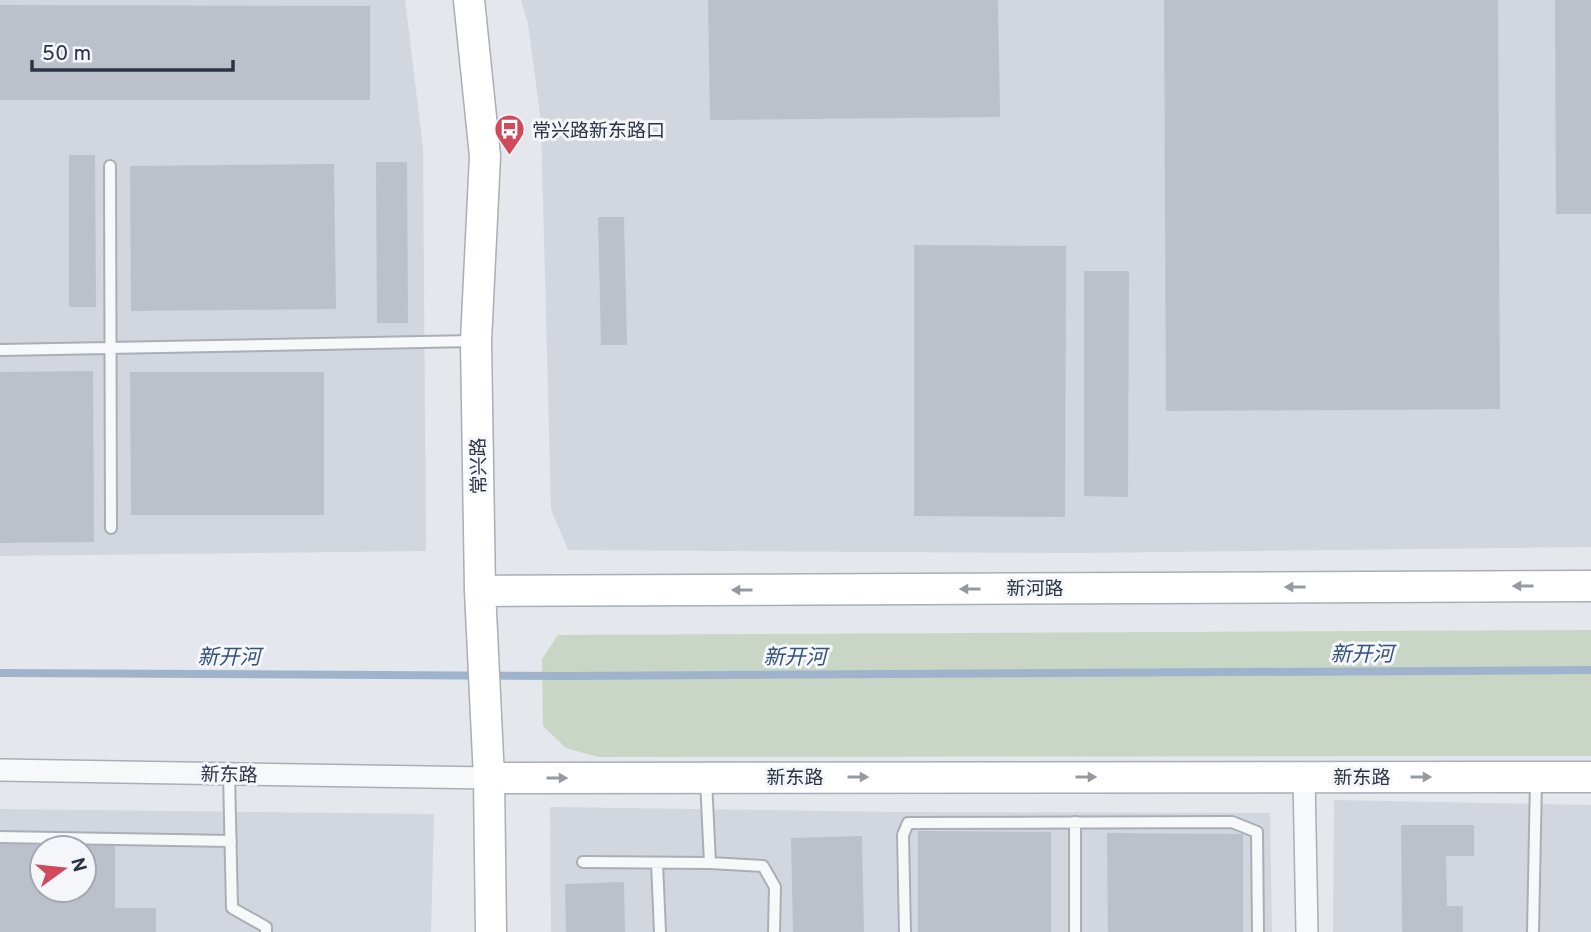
<svg xmlns="http://www.w3.org/2000/svg" width="1591" height="932" viewBox="0 0 1591 932" font-family="Overpass,'Noto Sans SC',sans-serif">
<style>
.built{fill:#d2d6de;fill-rule:evenodd}
.green{fill:#c9d6c5}
.lines{fill:none;stroke-linecap:round;stroke-linejoin:round}
.stream{stroke:#9fb4cc;stroke-width:8}
.building{fill:#bbc0ca;fill-rule:evenodd}
.lane-casing{stroke:#a9aeb7;stroke-width:14}
.street-casing{stroke:#a9aeb7;stroke-width:24}
.secondary-casing{stroke:#a9aeb7;stroke-width:33}
.lane{stroke:#f7f8fa;stroke-width:10}
.street{stroke:#f7f8fa;stroke-width:21}
.secondary{stroke:#fff;stroke-width:30}
.oneway{fill:#959aa2}
.labels{text-anchor:middle;stroke-width:6;stroke-linejoin:round;paint-order:stroke}
.poi-label{font-size:19px;fill:#2b3445;stroke:#f4f6f9;text-anchor:start}
.street-label{font-size:19px;fill:#2b3445;stroke:#f4f6f9}
.water-label{font-size:21px;font-style:italic;fill:#34527a;stroke:#f4f6f9}
</style>
<rect width="100%" height="100%" fill="#e4e7ec"/>
<path class="built" d="M0 0H405L423 147 426 551 0 556Z
M521 0H1591V547L1074 553 568 550 551 509 541 122 528 24Z
M1334 800 1591 805V932H1333Z
M550 807 894 812 1270 813 1272 932H551Z
M0 809 434 814 431 932H0ZM42 848H84V890H42Z"/>
<path class="green" d="M1591 630V756L598 757 566 748 543 726 542 659 558 635Z"/>
<g class="lines">
<path class="stream" d="M0 673 568 676 1591 670"/>
</g>
<path class="building" d="M708 0H998L1000 117 710 120Z
M1164 0H1498L1500 409 1166 411Z
M1555 0H1591V214H1556Z
M0 5 370 6V100H0Z
M69 155H95L96 307H69Z
M376 162H407L408 323H377Z
M334 164 336 309 131 311 130 166Z
M598 217H624L627 345H601Z
M914 245 1066 246 1065 517 914 516Z
M1084 271H1129L1128 497 1084 496Z
M93 371 94 542 0 543V372Z
M130 372H324V515H131Z
M1401 825H1474V856H1446L1447 906H1463V932H1402Z
M918 831 1051 832V932H918Z
M1107 833 1243 834V932H1108Z
M862 836 864 932H793L791 838Z
M0 842 115 843V908H156V932H0ZM42 848H84V890H42Z
M624 882 625 932H566L565 884Z"/>
<g class="lines">
<defs>
<path id="lane" d="M110 166 111 528
M0 350 473 341
M229 774 232 908 266 927V932
M0 837 231 841
M583 862 710 863 706 780
M657 863 660 932
M710 863 763 866 775 887 774 932
M905 932 903 835 908 823 1232 822 1257 832 1258 932
M1075 932V822
M1533 932 1536 780"/>
<path id="street" d="M0 770 489 778
M1304 777 1307 932"/>
<path id="secondary" d="M469 0 485 156 476 341 480 591 489 778 491 932
M480 591 1591 586
M489 778 1591 777"/>
</defs>
<use href="#lane" class="lane-casing"/>
<use href="#street" class="street-casing"/>
<use href="#secondary" class="secondary-casing"/>
<use href="#lane" class="lane"/>
<use href="#street" class="street"/>
<use href="#secondary" class="secondary"/>
</g>
<defs><path id="oneway-solid" d="M-6-.8H1V-3.2L6.5 0L1 3.2V.8H-6Z" transform="scale(1.75)"/></defs>
<g class="oneway">
<use href="#oneway-solid" transform="translate(1523 586) rotate(180)"/>
<use href="#oneway-solid" transform="translate(1295 587) rotate(180)"/>
<use href="#oneway-solid" transform="translate(970 589) rotate(180)"/>
<use href="#oneway-solid" transform="translate(742 590) rotate(180)"/>
<use href="#oneway-solid" transform="translate(858 777)"/>
<use href="#oneway-solid" transform="translate(1086 777)"/>
<use href="#oneway-solid" transform="translate(1421 777)"/>
<use href="#oneway-solid" transform="translate(557 778)"/>
</g>
<defs>
<symbol id="bus-pin" viewBox="-11 -11 22 30"><path d="M0 17L-7.5 6A9.5 9.5 0 1 1 7.5 6Z" fill="#d1495b" stroke="#f4f6f9"/><path d="M-5-6H5V4H4V6H2V4H-2V6H-4V4H-5ZM-3.5-4V0h7V-4ZM-3.5 1.2v1.5H-2V1.2ZM2 1.2v1.5H3.5V1.2Z" fill="#fff"/></symbol>
</defs>
<g fill-rule="evenodd">
<use href="#bus-pin" x="492" y="112" width="35" height="47"/>
</g>
<g class="labels">
<g class="poi-label">
<text x="532" y="137">常兴路新东路口</text>
</g>
<g class="street-label">
<text transform="translate(478 466) rotate(-91)" y="7">常兴路</text>
<text x="1035" y="595">新河路</text>
<text transform="translate(229 774) rotate(1)" y="7">新东路</text>
<text x="795" y="784">新东路</text>
<text x="1362" y="784">新东路</text>
</g>
<g class="water-label">
<text x="1362" y="661">新开河</text>
<text x="229" y="664">新开河</text>
<text x="795" y="664">新开河</text>
</g>
</g>
<g transform="translate(63 869) rotate(75)"><circle r="33" fill="#f4f6f9" stroke="#a4a8b1" stroke-width="2"/>
<path d="M0-5L12 26L0 18L-12 26Z" fill="#d1495b"/>
<text y="-10" font-size="19" font-weight="bold" text-anchor="middle" fill="#2b3445">N</text>
</g>
<path d="M32 60v10h201v-10" fill="none" stroke="#2b3445" stroke-width="3.5"/>
<text x="42" y="60" font-size="21" fill="#2b3445" stroke="#f4f6f9" stroke-width="5" paint-order="stroke">50 m</text>
</svg>
